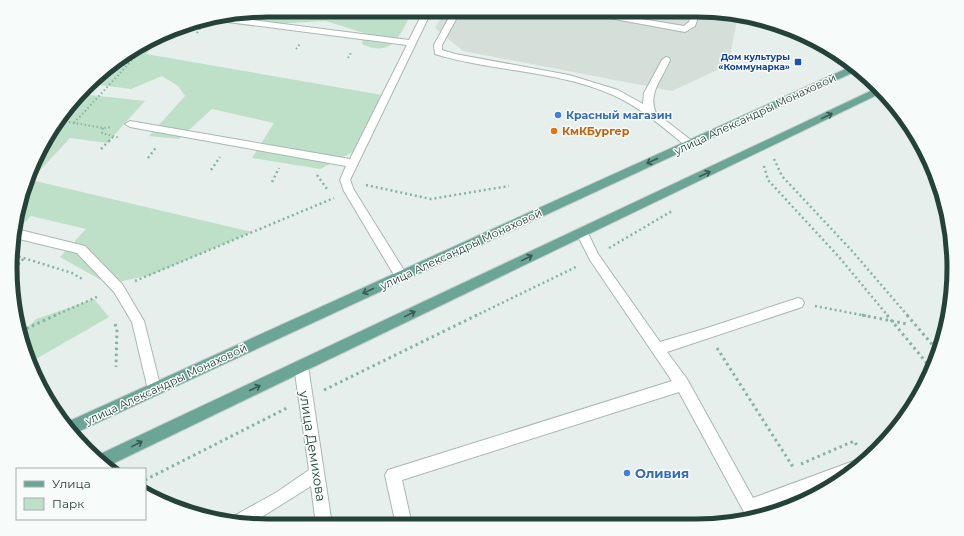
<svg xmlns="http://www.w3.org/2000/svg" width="964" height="536" viewBox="0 0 964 536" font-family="Montserrat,sans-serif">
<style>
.built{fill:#d4dfda}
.green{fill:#bfe0c8}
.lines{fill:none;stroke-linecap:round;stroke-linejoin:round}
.minor-casing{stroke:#a8b8b2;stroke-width:2}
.major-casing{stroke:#c2cac8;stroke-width:2}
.path-far2{stroke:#86b3a5;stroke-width:2;stroke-dasharray:1.5 2.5;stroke-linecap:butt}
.path-far1{stroke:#86b3a5;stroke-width:2.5;stroke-dasharray:2 3;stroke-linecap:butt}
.path{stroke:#86b3a5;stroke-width:3;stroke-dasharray:2.5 3.5;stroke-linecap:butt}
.minor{fill:#fff;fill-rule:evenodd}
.major{fill:#6aa596;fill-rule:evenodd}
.oneway{stroke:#365b51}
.transit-dot{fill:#1a4fb4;stroke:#f7fbf9;stroke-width:1.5}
.shop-dot{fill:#3f7fe0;stroke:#f7fbf9;stroke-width:1.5}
.food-dot{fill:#e8710a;stroke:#f7fbf9;stroke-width:1.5}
.labels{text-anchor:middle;stroke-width:3;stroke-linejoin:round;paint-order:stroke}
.far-transit-label{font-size:9px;font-weight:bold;fill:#164399;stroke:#f7fbf9;text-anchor:end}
.street-label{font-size:11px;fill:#24423a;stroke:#f7fbf9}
.shop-label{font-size:11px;font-weight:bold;fill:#366cbe;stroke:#f7fbf9;text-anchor:start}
.food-label{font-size:11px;font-weight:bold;fill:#c56008;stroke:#f7fbf9;text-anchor:start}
.near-street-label{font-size:13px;fill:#24423a;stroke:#f7fbf9}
.near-shop-label{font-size:13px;font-weight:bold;fill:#366cbe;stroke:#f7fbf9;text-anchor:start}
.rim{fill:none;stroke:#24423a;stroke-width:5}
</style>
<rect width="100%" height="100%" fill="#e6efeb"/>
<path class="built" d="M445 10 713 11 738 16 728 65 672 91 463 51 435 28Z"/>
<path class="green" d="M268 10H413C400 34 394 59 362 44L364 33 326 21 270 24 246 14Z
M164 35 146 54 388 96 355 151 320 169 252 158 274 123 212 109 179 139 149 136 185 96 178 86 162 76 131 89 92 84 111 63Z
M82 94 145 101 107 143 70 138 31 180 252 232 151 275 108 284 60 257 86 229 31 216 16 231 19 201 53 126 57 125 72 108 70 107Z
M94 299 109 317 29 363 22 333 36 319Z"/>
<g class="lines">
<defs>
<path id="minor" d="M424 10H432L350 180 354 190 405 272 407 276 405 280 401 281 397 280 344 191 340 180 346 166 130 127 125 124 130 121 350 159 407 45 220 21 216 19 228 17 409 40Z
M453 10H461L442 45V50L455 54 569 75 618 90 643 104 644 93 662 60 666 57 669 58 670 60C663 78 647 93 656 113L696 144 691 148 687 147C664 128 640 107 613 95 557 70 493 72 435 54L434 45Z
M566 10H587L684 26 689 22 692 11H700L695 26 685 32Z
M582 227 586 229 598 254 660 342 707 328 798 298 802 299 804 303 802 307 667 352 687 379 753 498 859 459 865 462 843 479 749 515 744 512 679 392 402 480 412 525H396L385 475 388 470 672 381 590 260 576 232 578 229Z
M16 229 85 246 122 284 144 321 161 389 159 394 154 396 149 394 132 322 114 292 77 253 15 238Z
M301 360 306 362 308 366 332 525H316L311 486 249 525 231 522 232 517 277 492 309 470 294 366 296 362Z"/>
<path id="major" d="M850 67 856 71 73 434 65 423Z
M875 89 881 93 108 466 96 456Z"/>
</defs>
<use href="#minor" class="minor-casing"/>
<use href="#major" class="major-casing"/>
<path class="path-far2" d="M197 33 203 24
M296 49 300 44
M348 58 352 51
M57 120 103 128 112 127
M74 123 146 45
M103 128 102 133 120 138
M109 141 113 137"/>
<path class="path-far1" d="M101 149 110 140
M148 158 157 146
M774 159 782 176 853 252 908 316
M764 166 768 180 839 257 888 316
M211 170 220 157
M317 175 327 189
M272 182 279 168
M366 185 431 199 509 186
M609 248 672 211
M14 255 72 273 82 279
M12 272 24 258
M135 281 334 198
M815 306 867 316
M54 316 99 296
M475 316 578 266"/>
<path class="path" d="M862 315 907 324
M887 315 930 367
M907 315 936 349
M115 324 117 329 116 367
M21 331 56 315
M717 348 793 467
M324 390 477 315
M801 464 854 441 858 447
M145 480 287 408"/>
<use href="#minor" class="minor"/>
<use href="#major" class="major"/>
</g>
<defs><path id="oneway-shaft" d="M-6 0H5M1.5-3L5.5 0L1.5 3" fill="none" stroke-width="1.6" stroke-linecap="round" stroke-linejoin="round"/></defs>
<g class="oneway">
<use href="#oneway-shaft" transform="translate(827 116) rotate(-26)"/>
<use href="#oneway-shaft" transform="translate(652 161) rotate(155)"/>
<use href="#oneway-shaft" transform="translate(705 174) rotate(-25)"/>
<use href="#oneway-shaft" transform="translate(527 258) rotate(-26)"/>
<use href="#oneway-shaft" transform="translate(368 291) rotate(155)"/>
<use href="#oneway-shaft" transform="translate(410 314) rotate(-26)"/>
<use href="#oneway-shaft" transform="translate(255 388) rotate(-25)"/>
<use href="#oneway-shaft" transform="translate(137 444) rotate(-26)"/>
</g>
<rect class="transit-dot" x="794" y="58" width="8" height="8" rx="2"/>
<g class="shop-dot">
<circle cx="558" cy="115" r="4"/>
<circle cx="627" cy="473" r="4"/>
</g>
<circle class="food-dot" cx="554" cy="131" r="4"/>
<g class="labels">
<g class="far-transit-label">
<text x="790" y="60">Дом культуры<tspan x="790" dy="10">«Коммунарка»</tspan></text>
</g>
<g class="street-label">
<text transform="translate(755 114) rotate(-25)" y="4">улица Александры Монаховой</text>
<text transform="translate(461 249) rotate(-25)" y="4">улица Александры Монаховой</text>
<text transform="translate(166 384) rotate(-25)" y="4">улица Александры Монаховой</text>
</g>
<g class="shop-label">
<text x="566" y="119">Красный магазин</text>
</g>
<g class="food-label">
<text x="562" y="135">КмКБургер</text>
</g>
<g class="near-street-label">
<text transform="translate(313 446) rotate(81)" y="5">улица Демихова</text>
</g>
<g class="near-shop-label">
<text x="635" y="478">Оливия</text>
</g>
</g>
<path d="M0 0H964V536H0ZM268 17H696A251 251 0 0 1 947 268V268A251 251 0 0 1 696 519H268A251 251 0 0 1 17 268V268A251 251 0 0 1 268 17Z" fill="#f7fbf9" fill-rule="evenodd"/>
<path class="rim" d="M268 17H696A251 251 0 0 1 947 268V268A251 251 0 0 1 696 519H268A251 251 0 0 1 17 268V268A251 251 0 0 1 268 17Z"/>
<rect x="16" y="468" width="130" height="52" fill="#f7fbf9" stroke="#a3b1ad"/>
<rect x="24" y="481" width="20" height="6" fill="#6aa596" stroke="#a3b1ad"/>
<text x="52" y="488" font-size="12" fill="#24423a">Улица</text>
<rect x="24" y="498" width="20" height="12" fill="#bfe0c8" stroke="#a3b1ad"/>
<text x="52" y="508" font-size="12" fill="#24423a">Парк</text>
</svg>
